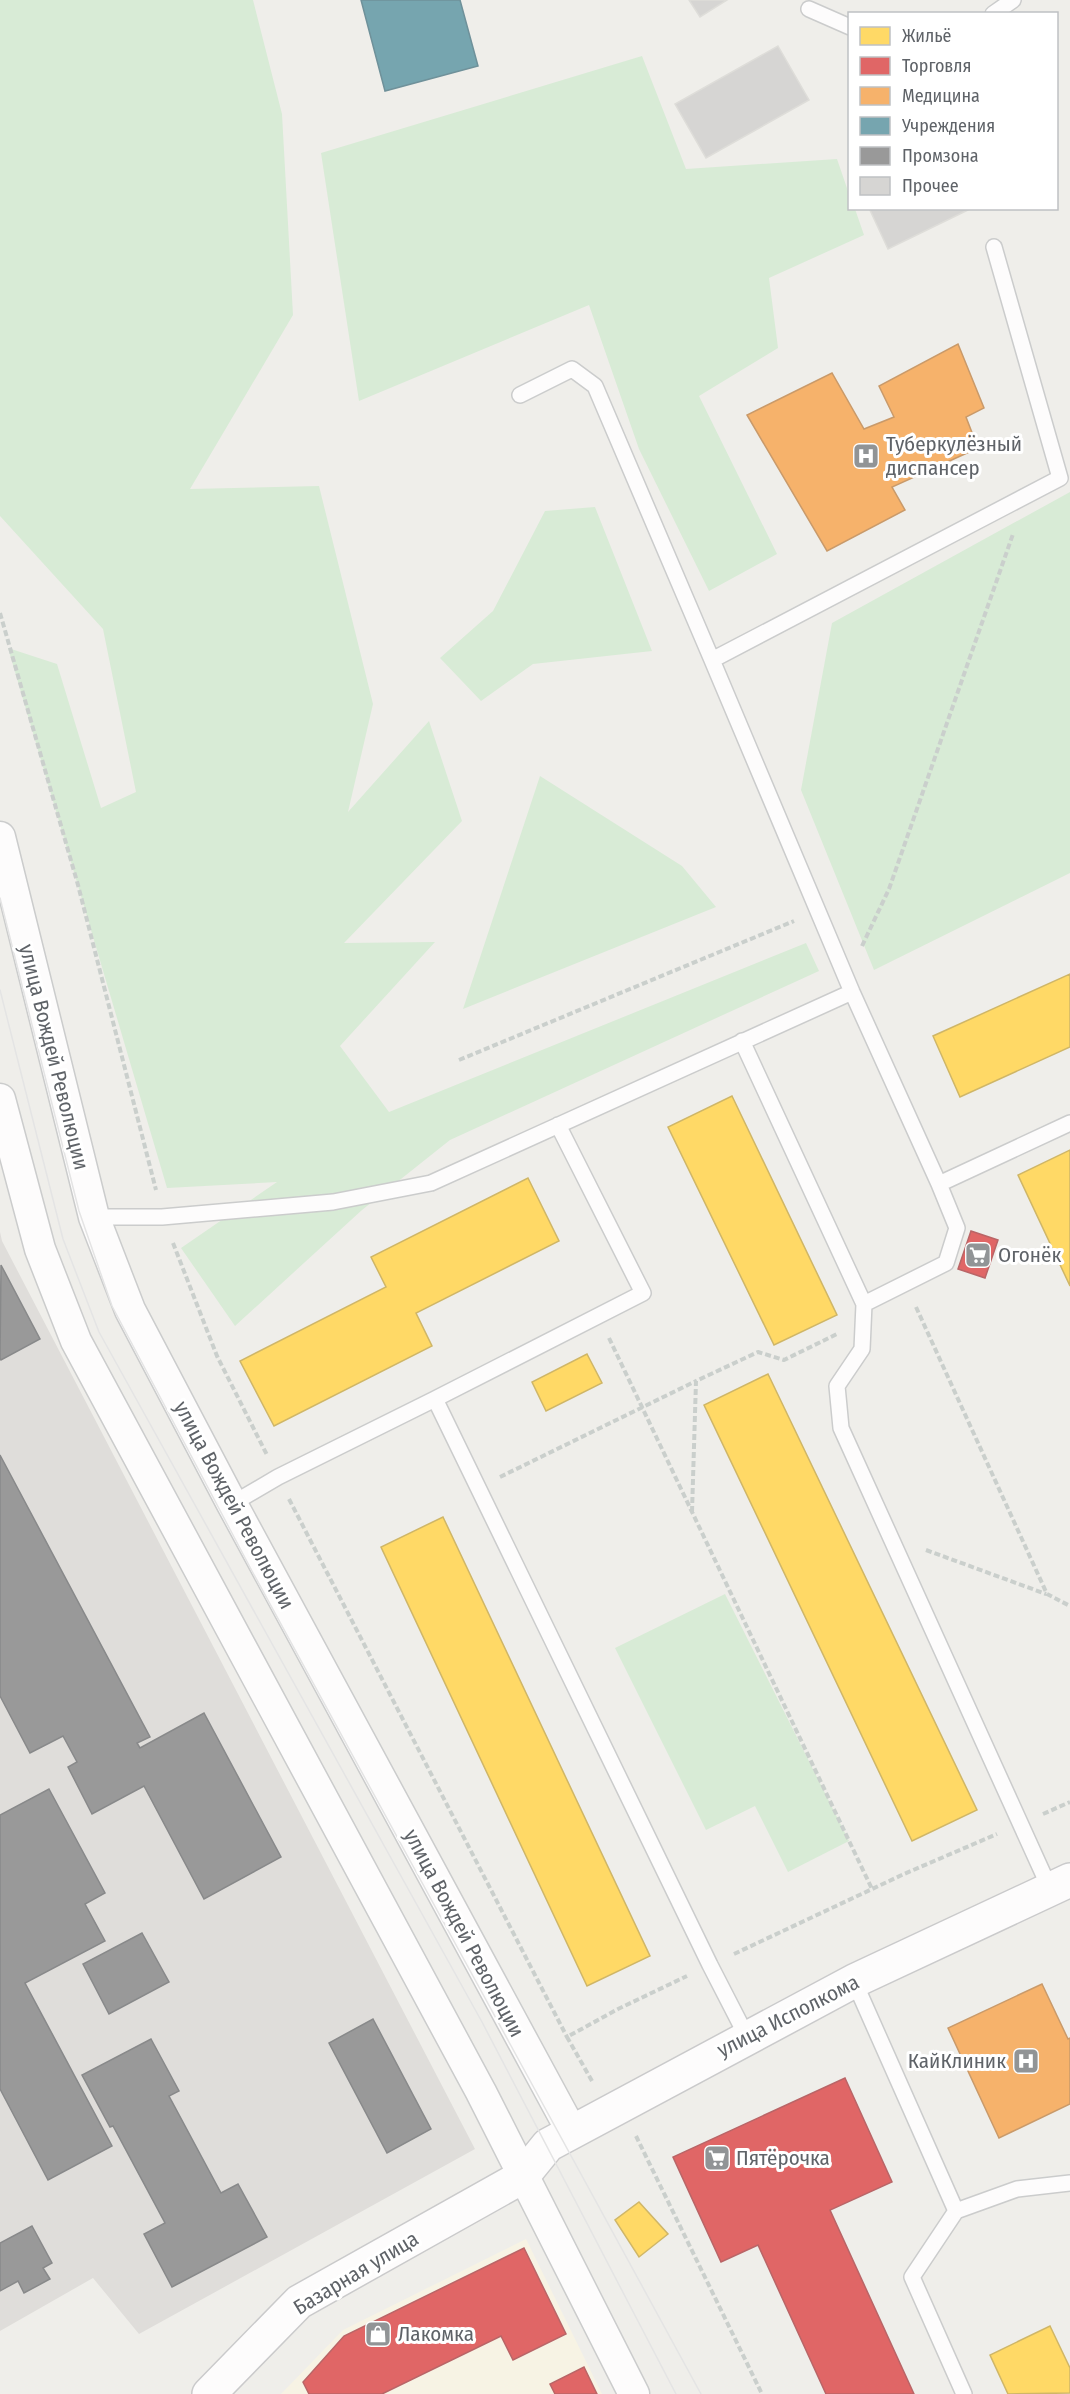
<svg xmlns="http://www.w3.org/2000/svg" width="1070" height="2394" viewBox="0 0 1070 2394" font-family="'Fira Sans Condensed',sans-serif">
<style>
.commercial{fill:#f7f3e4}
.industrial{fill:#dfddda}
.green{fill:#d8ebd6}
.homes{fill:#ffd966;stroke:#cfb667;stroke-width:1.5}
.shops{fill:#e06666;stroke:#b96567;stroke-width:1.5}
.health{fill:#f6b26b;stroke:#c99a6a;stroke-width:1.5}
.public{fill:#76a5af;stroke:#6f919a;stroke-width:1.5}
.industry{fill:#999;stroke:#88898a;stroke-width:1.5}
.building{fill:#d6d5d3;stroke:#deddd9;stroke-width:1.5}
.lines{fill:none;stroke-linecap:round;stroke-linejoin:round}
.lane-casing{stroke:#cbcccc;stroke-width:18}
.street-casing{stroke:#cbcccc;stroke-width:33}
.secondary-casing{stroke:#cacacb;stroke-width:36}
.path{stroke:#cacfcc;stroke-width:4;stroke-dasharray:6 3;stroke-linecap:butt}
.lane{stroke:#fdfcfc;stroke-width:15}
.street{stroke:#fdfcfc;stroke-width:30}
.secondary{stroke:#fdfcfc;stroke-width:33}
.tram{stroke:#e4e4e4;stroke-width:1.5}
.labels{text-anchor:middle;stroke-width:6;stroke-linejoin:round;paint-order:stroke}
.poi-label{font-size:21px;fill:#5f6368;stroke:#fff;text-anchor:start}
.street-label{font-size:21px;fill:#5f6368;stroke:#fff}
</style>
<rect width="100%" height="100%" fill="#efeeea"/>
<path class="commercial" d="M526 2239 602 2394H281L343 2330Z"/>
<path class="industrial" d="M0 1232 2 1241 475 2149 139 2334 93 2278 0 2331Z"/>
<path class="green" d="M0 0H253L282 114 293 315 190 489 319 486 373 704 348 812 429 721 462 821 344 943 435 942 340 1046 389 1112 806 943 819 971 450 1140 362 1210 235 1326 181 1248 277 1182 167 1188 8 648 57 664 101 808 136 792 103 629 0 516Z
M642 56 686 169 837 159 849 194 850 208 855 209 864 235 769 278 778 348 699 396 777 554 709 591 639 449 589 305 359 401 321 153Z
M1070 492V873L874 970 801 790 832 623Z
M595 507 652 651 533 664 481 701 440 658 493 611 545 511Z
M540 776 682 866 716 907 463 1009Z
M725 1594 849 1841 788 1872 755 1806 706 1830 615 1648Z"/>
<path class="homes" d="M1070 974V1047L960 1097 933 1036Z
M732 1096 837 1315 774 1345 668 1127Z
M1070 1150V1286L1018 1175Z
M528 1178 559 1241 416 1313 432 1346 274 1426 240 1361 386 1287 371 1257Z
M587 1354 602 1383 546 1411 532 1382Z
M768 1374 977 1810 912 1841 704 1405Z
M443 1517 650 1956 587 1986 381 1547Z
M639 2202 668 2234 639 2257 615 2220Z
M1050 2326 1070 2368V2393L1008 2394 990 2355Z"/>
<path class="shops" d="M971 1231 998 1240 985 1278 958 1269Z
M845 2078 892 2182 830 2210 914 2394H826L758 2245 721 2262 673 2157Z
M524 2248 566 2334 513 2360 501 2336 382 2394H309L303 2382 344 2336Z
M584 2367 597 2394H555L550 2384Z"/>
<path class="health" d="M958 344 984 408 966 417 978 448 892 487 905 510 827 551 747 415 832 373 864 429 894 417 879 386Z
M1042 1984 1068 2039 1070 2038V2104L999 2138 948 2028Z"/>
<path class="public" d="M361 0H460L478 66 385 91Z"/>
<path class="industry" d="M1 1265 40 1339 1 1360 0 1358Z
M0 1455 150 1737 137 1743 140 1748 204 1713 281 1857 204 1899 144 1786 92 1814 68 1767 77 1762 63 1736 30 1753 0 1696Z
M49 1789 105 1893 85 1904 105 1941 25 1983 112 2146 48 2180 0 2089V1815Z
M142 1933 169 1982 109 2014 83 1964Z
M373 2019 431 2129 387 2153 329 2043Z
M151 2039 179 2091 169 2096 221 2193 238 2184 267 2237 172 2287 144 2234 165 2223 113 2126 110 2127 82 2075Z
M32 2226 52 2263 43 2268 50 2279 24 2293 18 2281 0 2291V2243Z"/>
<path class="building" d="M689 0H727L700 17Z
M778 46 809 100 706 158 675 104Z
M869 208H972L888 249Z"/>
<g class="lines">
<defs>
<path id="lane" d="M809 9 850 27
M993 14 1013 0
M994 247 1060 478 712 660 852 992 939 1184 1070 1123
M520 395 572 369 595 386 712 660
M742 1041 864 1304 862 1349 837 1386 841 1428 1050 1889
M94 1217H162L333 1202 431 1183 852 992
M864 1304 946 1263 957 1228 939 1184
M435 1399 643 1293 558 1125
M232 1504 278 1477 435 1399 710 1965 747 2037
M854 1981 956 2211 1017 2189 1070 2183
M956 2211 912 2277 964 2394"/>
<path id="street" d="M0 837 94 1217 130 1310 232 1504 572 2132
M0 1099 40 1249 76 1341 481 2092 634 2394"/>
<path id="secondary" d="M209 2394 299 2302 522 2177 548 2145 854 1981 1070 1880"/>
</defs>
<use href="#lane" class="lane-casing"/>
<use href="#street" class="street-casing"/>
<use href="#secondary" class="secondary-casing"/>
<path class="path" d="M0 613 78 885 156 1190
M862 946 889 889 1013 534
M459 1060 794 921
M173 1243 217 1356 267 1455
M916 1307 1047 1594 1070 1606
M609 1338 872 1889
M500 1477 696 1381
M289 1499 567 2037
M692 1512 696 1381 758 1352 784 1360 837 1334
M926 1550 1046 1594
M1043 1814 1070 1802
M734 1954 904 1874 997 1834
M592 2081 567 2037 618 2009 687 1976
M636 2136 762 2394"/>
<use href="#lane" class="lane"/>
<use href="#street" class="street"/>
<use href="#secondary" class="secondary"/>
<path class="tram" d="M0 898 79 1211 112 1306 252 1571 701 2394
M0 990 63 1239 99 1332 482 2022 676 2394"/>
</g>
<defs>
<symbol id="hospital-square" viewBox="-11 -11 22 22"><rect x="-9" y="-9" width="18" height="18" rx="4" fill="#919496" stroke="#fff"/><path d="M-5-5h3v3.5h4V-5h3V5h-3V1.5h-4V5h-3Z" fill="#fff"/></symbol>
<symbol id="supermarket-square" viewBox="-11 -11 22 22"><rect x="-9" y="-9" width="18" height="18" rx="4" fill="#919496" stroke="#fff"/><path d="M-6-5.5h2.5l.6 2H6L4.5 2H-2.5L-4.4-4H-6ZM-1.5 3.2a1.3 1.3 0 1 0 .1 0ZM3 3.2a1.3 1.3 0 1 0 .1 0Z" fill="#fff"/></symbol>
<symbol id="shop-square" viewBox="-11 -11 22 22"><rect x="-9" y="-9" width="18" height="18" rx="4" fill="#919496" stroke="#fff"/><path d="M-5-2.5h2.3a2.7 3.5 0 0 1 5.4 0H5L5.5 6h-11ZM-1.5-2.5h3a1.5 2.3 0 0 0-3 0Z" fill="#fff"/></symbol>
</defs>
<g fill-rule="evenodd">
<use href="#hospital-square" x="851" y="441" width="30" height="30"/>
<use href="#supermarket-square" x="963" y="1240" width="30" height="30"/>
<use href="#hospital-square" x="1011" y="2046" width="30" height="30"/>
<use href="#supermarket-square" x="702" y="2143" width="30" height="30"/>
<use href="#shop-square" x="363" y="2319" width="30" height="30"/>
</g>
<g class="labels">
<g class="poi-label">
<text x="886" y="451">Туберкулёзный<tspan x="886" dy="24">диспансер</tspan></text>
<text x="998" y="1262">Огонёк</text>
<text x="1006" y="2068" text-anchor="end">КайКлиник</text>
<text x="736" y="2165">Пятёрочка</text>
<text x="398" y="2341">Лакомка</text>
</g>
<g class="street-label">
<text transform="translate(54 1057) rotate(76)" y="7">улица Вождей Революции</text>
<text transform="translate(234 1505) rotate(62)" y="7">улица Вождей Революции</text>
<text transform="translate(464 1933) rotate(62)" y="7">улица Вождей Революции</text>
<text transform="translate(788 2016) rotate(-27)" y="7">улица Исполкома</text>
<text transform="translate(356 2273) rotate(-31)" y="7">Базарная улица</text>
</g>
</g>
<rect x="848" y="12" width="210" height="198" fill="#ffffff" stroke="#bfc1c3" stroke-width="1.5"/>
<rect x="860" y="27" width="30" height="18" fill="#ffd966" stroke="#bfc1c3" stroke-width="1.5"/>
<text x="902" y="42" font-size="18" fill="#5f6368">Жильё</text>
<rect x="860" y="57" width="30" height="18" fill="#e06666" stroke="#bfc1c3" stroke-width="1.5"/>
<text x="902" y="72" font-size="18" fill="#5f6368">Торговля</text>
<rect x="860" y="87" width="30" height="18" fill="#f6b26b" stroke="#bfc1c3" stroke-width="1.5"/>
<text x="902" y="102" font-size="18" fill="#5f6368">Медицина</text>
<rect x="860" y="117" width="30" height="18" fill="#76a5af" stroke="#bfc1c3" stroke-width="1.5"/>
<text x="902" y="132" font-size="18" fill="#5f6368">Учреждения</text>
<rect x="860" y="147" width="30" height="18" fill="#999999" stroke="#bfc1c3" stroke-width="1.5"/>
<text x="902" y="162" font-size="18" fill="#5f6368">Промзона</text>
<rect x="860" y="177" width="30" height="18" fill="#d6d5d3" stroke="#bfc1c3" stroke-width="1.5"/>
<text x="902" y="192" font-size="18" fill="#5f6368">Прочее</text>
</svg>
